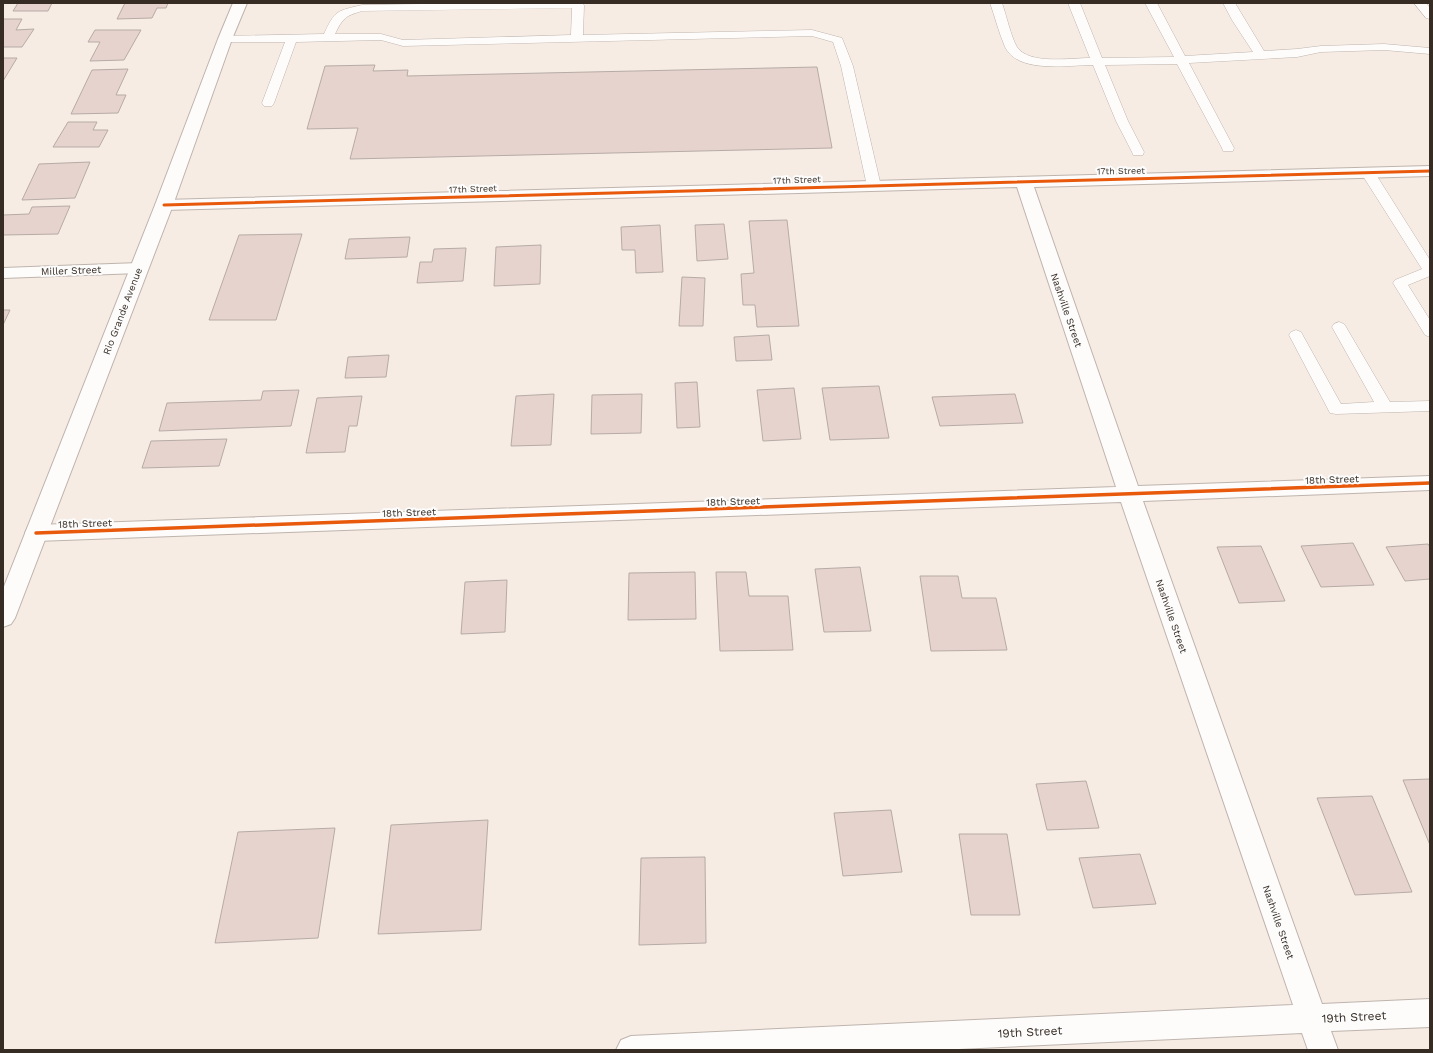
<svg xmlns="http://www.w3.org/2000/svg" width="1433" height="1053" viewBox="0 0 1433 1053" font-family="'Work Sans',sans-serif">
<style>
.building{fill:#e7d3cd;stroke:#b6aba6}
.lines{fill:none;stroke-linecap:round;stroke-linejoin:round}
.lane-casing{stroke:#beb4ad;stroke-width:1}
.street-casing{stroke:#beb4ad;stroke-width:2}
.secondary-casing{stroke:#beb4ad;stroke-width:2}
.lane{fill:#fefcfb;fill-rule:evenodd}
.street{fill:#fefcfb;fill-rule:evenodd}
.secondary{fill:#fefcfb;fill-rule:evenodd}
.cycleway-far1-casing{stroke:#fcfcfc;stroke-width:5}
.cycleway-casing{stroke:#fcfcfc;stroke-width:6}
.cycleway-far1{stroke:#e8590c;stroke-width:3}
.cycleway{stroke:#e8590c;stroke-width:3.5}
.labels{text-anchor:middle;stroke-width:4;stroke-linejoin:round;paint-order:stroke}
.far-street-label{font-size:9px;fill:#372c23;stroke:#fcfcfc}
.street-label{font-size:10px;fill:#372c23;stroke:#fcfcfc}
.near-street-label{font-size:12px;fill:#372c23;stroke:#fcfcfc}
</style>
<rect width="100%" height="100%" fill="#f6ece4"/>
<path class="building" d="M18 3H52L48 11H13Z
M125 3H168L166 8H157L152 18 117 19Z
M3 19H22L16 30 34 29 22 47H3Z
M95 30H141L124 60 90 61 100 42H88Z
M3 58H17L3 81Z
M375 65 373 71 408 70 407 76 817 67 832 148 350 159 358 128 307 129 325 66Z
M128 69 116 95H126L118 113 71 114 92 70Z
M68 122H97L93 130H108L99 147H53Z
M90 162 75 198 22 200 39 164Z
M70 206 58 234 3 235V215L29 214 32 207Z
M787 220 799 326 757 327 755 305H743L741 274 754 273 749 221Z
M724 224 728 259 697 261 695 225Z
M660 225 663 272 636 273 635 250H622L621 227Z
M302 234 276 320H209L239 235Z
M410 237 407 257 345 259 349 239Z
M541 245 540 284 494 286 496 247Z
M466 248 463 281 417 283 420 262H432L434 249Z
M682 277 705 278 703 326H679Z
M3 310H10L3 325Z
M769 335 772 360 736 361 734 337Z
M389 355 386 377 345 378 348 357Z
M697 382 700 427 677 428 675 383Z
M879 386 889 438 830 440 822 388Z
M794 388 801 439 763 441 757 390Z
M299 390 291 426 159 431 167 403 261 400 263 391Z
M554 394 551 445 511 446 516 396Z
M642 394 641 433 591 434 592 395Z
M1015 394 1023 423 940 426 932 397Z
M362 396 357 426H349L345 452 306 453 317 398Z
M227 439 219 466 142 468 151 441Z
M1353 543 1374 585 1321 587 1301 546Z
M1428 544 1430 547V579L1405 581 1386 547Z
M1261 546 1285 601 1239 603 1217 547Z
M860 567 871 631 824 632 815 569Z
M695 572 696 619 628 620 629 573Z
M716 572H746L749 596H788L793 650 720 651Z
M920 576H958L962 598H996L1007 650 931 651Z
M507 580 505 632 461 634 465 582Z
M1430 779V845L1403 780Z
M1086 781 1099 828 1047 830 1036 784Z
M1372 796 1412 892 1355 895 1317 798Z
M891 810 902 872 843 876 834 813Z
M488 820 481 930 378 934 391 825Z
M335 828 318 938 215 943 238 832Z
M959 834H1007L1020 915H971Z
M1140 854 1156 904 1093 908 1079 858Z
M705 857 706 943 639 945 641 858Z"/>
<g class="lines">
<defs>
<path id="lane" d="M481 3H582L584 5 583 35 812 30 842 38 853 66 881 186 879 189H869L867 186 841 66 833 42 812 36 403 46 381 40 296 42 274 103 272 106H264L262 103 285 42H225L221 41 219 39 221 37 225 36 324 34C335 10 337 11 362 5ZM572 8 571 35 403 40 381 34H335C343 18 345 16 362 11Z
M990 3H1002C1006 14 1011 37 1017 47 1029 65 1070 58 1090 58L1068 3H1080L1102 58 1174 57 1145 3H1157L1185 56 1253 52 1232 20 1223 3H1235L1264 51 1297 49 1321 46 1384 44 1430 48V54L1384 50 1321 52 1297 57 1189 63 1234 148 1233 151H1223L1222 148 1177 64 1105 65 1128 121 1144 152 1143 155H1133L1132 152 1116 121 1093 65C1068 65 1018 74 1005 47 999 33 995 17 990 3Z
M1414 3H1426L1430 8V19L1426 18Z
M1368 169 1373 170 1375 173 1430 260V276L1408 285 1430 320V337L1425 335 1393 283 1395 280 1422 269 1361 173 1363 170Z
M1339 322 1344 324 1346 327 1390 402 1430 401V411L1336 414 1330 413 1289 335 1291 332 1296 330 1301 332 1341 404 1374 402 1332 327 1334 324Z"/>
<path id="street" d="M1430 166V176L1034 187 1138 486 1430 476V490L1143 501 1322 1004 1430 999V1027L1331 1031 1338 1050H1308L1302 1033 937 1050H616L621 1040 631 1036 1293 1005 1121 502 36 541 28 539 25 533 28 527 36 525 1116 487 1017 187 164 210 158 209 155 205 158 201 164 200Z
M139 263 145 264 148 268 145 272 139 273 3 278V268Z"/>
<path id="secondary" d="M233 3H247L232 39 173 205 15 618 11 624 3 627V589L155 205 218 39Z"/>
</defs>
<use href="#lane" class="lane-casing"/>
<use href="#street" class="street-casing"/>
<use href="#secondary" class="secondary-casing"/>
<use href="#lane" class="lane"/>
<use href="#street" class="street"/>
<use href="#secondary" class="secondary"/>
<defs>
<path id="cycleway-far1" d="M164 205 1430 171"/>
<path id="cycleway" d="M36 533 1430 483"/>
</defs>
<use href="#cycleway-far1" class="cycleway-far1-casing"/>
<use href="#cycleway" class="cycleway-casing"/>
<use href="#cycleway-far1" class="cycleway-far1"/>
<use href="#cycleway" class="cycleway"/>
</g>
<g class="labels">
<g class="far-street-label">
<text transform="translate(1121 171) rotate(-1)" y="3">17th Street</text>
<text transform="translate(797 180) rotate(-2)" y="3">17th Street</text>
<text transform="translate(473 189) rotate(-2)" y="3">17th Street</text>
</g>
<g class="street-label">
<text transform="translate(71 270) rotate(-2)" y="4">Miller Street</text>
<text transform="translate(1067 310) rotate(71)" y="4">Nashville Street</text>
<text transform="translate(122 311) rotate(-69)" y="4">Rio Grande Avenue</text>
<text transform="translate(1332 479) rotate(-2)" y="4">18th Street</text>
<text transform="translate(733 501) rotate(-2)" y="4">18th Street</text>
<text transform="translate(409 512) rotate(-2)" y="4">18th Street</text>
<text transform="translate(85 523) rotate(-2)" y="4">18th Street</text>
<text transform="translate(1172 616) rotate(71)" y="4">Nashville Street</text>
<text transform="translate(1279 922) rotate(71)" y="4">Nashville Street</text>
</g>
<g class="near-street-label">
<text transform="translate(1354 1017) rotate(-3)" y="4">19th Street</text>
<text transform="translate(1030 1032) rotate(-3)" y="4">19th Street</text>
</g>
</g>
<rect width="1433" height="1053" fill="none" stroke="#372c23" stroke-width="8"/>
</svg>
